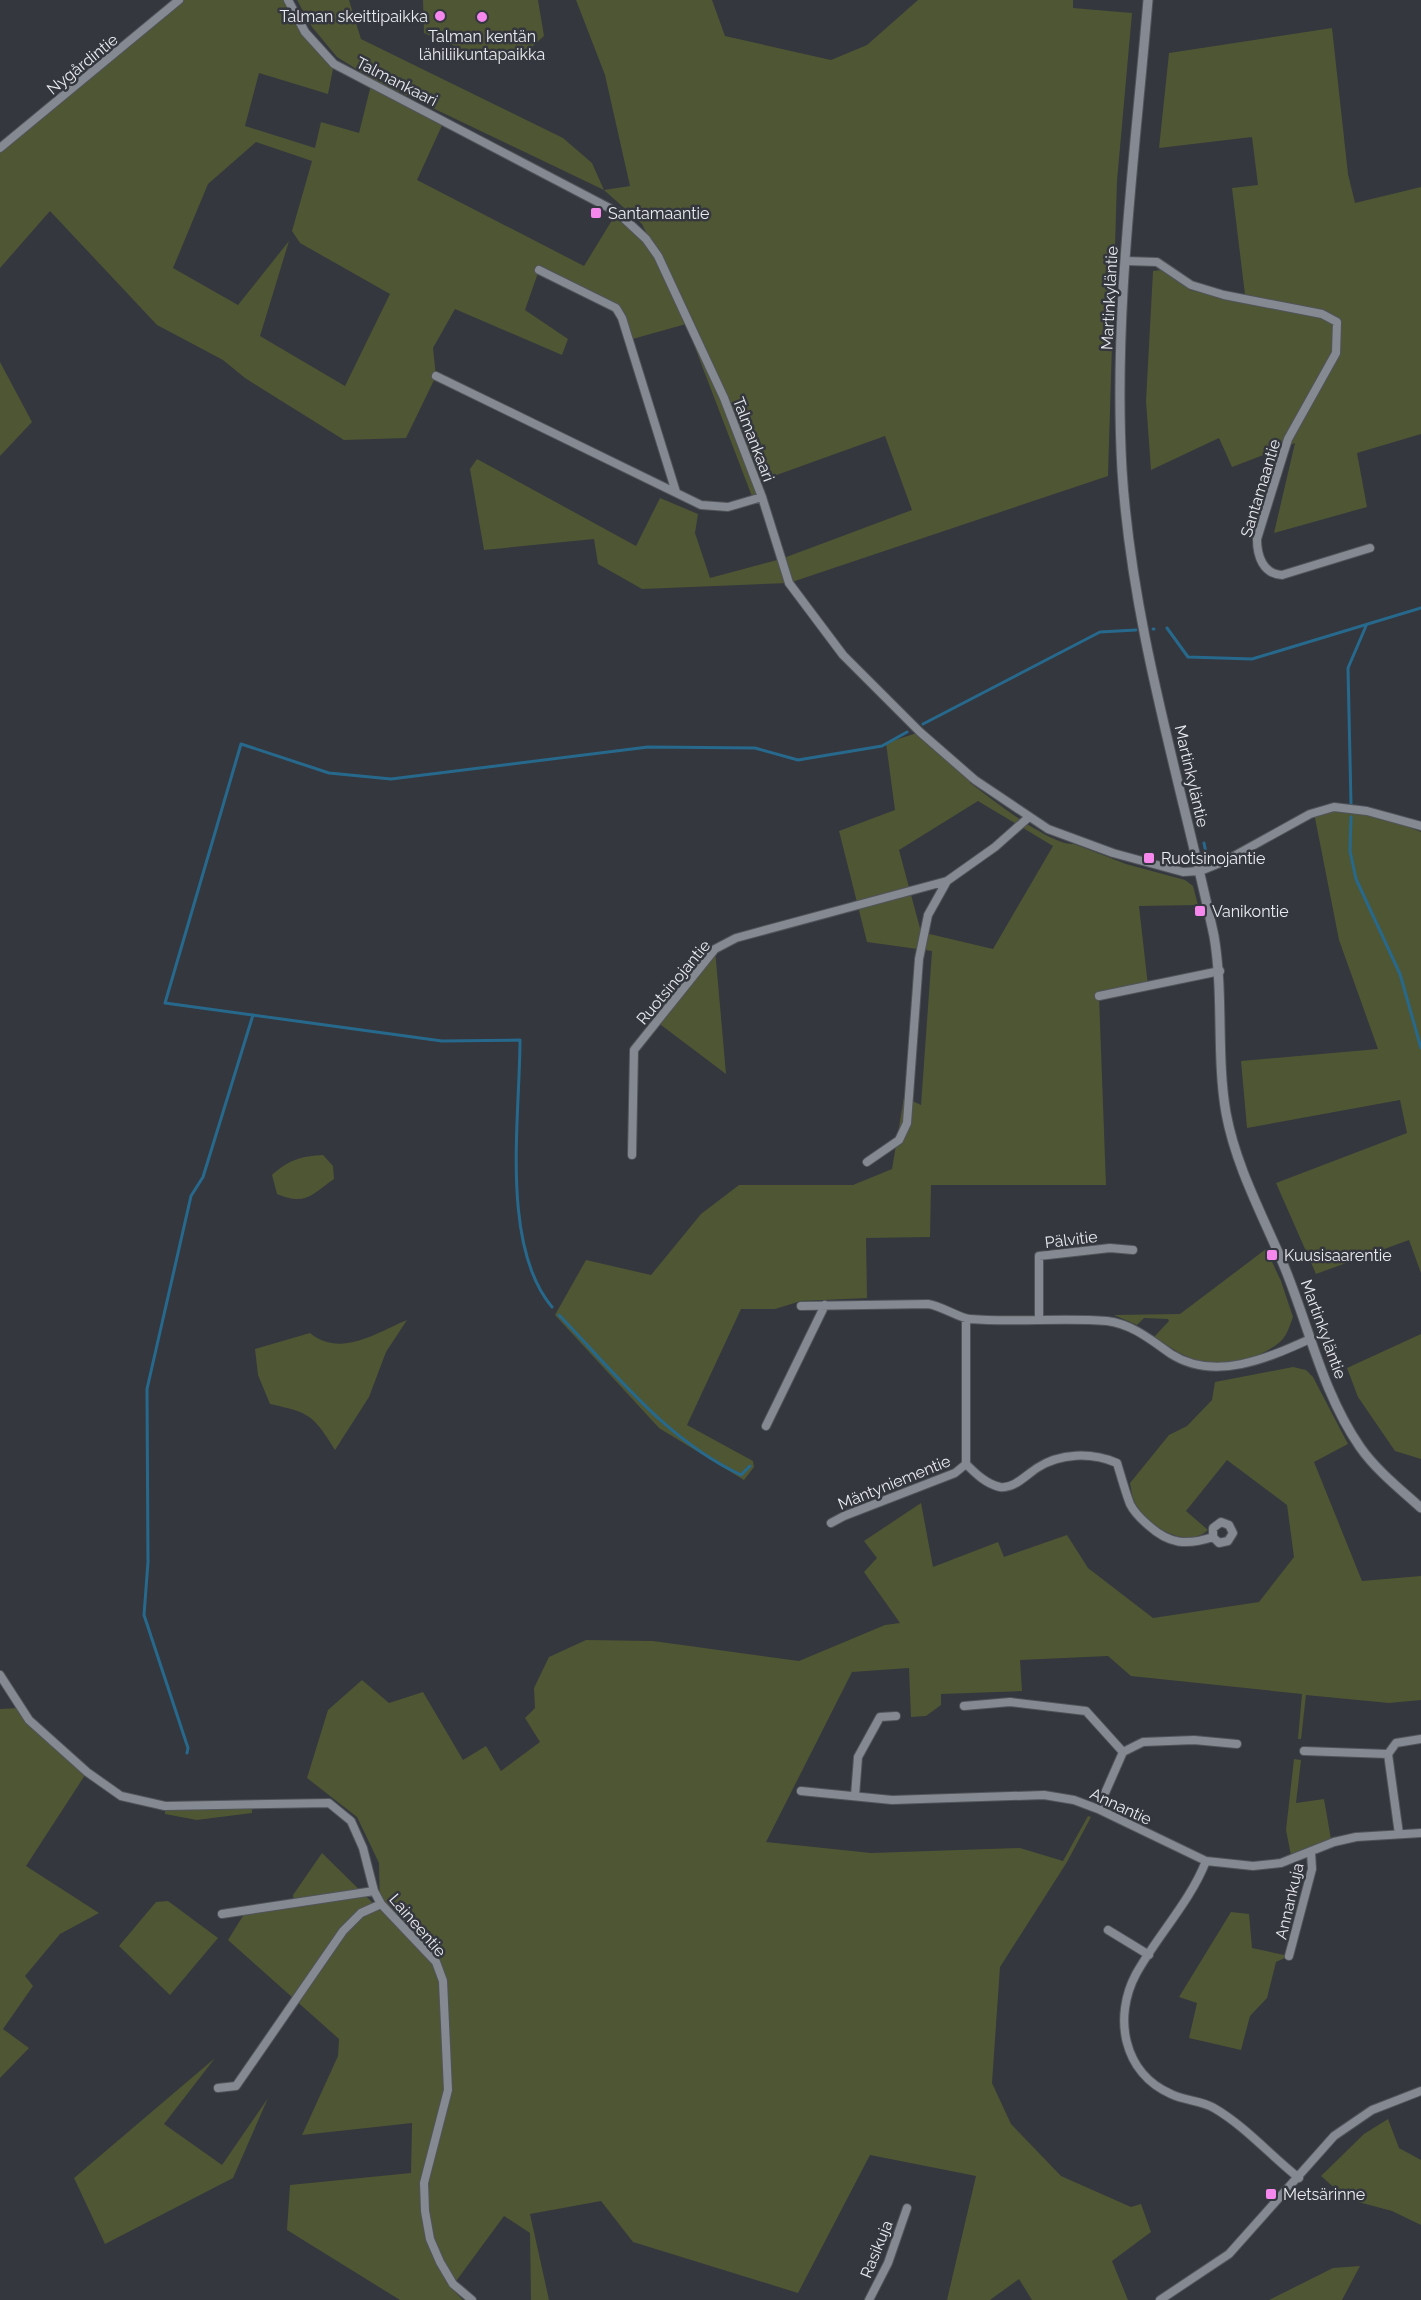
<svg xmlns="http://www.w3.org/2000/svg" width="1421" height="2300" viewBox="0 0 1421 2300" font-family="Raleway,sans-serif">
<style>
.green{fill:#4f5633;fill-rule:evenodd}
.lines{fill:none;stroke-linecap:round;stroke-linejoin:round}
.stream{stroke:#27698c;stroke-width:3}
.minor-casing{stroke:#51545a;stroke-width:10}
.tertiary-casing{stroke:#51545a;stroke-width:11}
.minor{stroke:#858991;stroke-width:8}
.tertiary{stroke:#858991;stroke-width:9}
.poi-dot{fill:#f688ed;stroke:#34373e;stroke-width:2}
.labels{text-anchor:middle;stroke-width:5;stroke-linejoin:round;paint-order:stroke}
.poi-label{font-size:16px;fill:#e9ebf0;stroke:#34373e;text-anchor:start}
.street-label{font-size:16px;fill:#e9ebf0;stroke:#34373e}
</style>
<rect width="100%" height="100%" fill="#34373e"/>
<path class="green" d="M179 0H288L305 32 334 64 328 94 259 73 245 126 315 148 321 122 359 133 371 85 444 121 417 180 584 266 617 212 655 251 642 224 604 190 374 80 337 57 312 27 297 0H349L361 39 563 138 592 163 604 190 630 186 605 75 576 0H712L725 36 831 60 867 45 918 0H1073V8L1132 13 1117 181 1108 476 789 583 642 589 598 564 594 539 484 550 470 469 477 459 636 546 660 498 698 514 695 533 710 578 781 559 912 510 885 436 757 482 762 497 753 499 686 324 629 340 616 308 539 270 525 310 568 339 562 355 455 309 433 348 436 376 406 438 344 440 245 378 223 360 157 325 50 211 0 268V148ZM256 142 312 161 292 231 300 243 390 294 345 386 260 336 289 241 238 305 173 268 208 184Z
M423 0H538L544 36 522 56 486 59 424 33Z
M1332 28 1348 174 1355 203 1421 187V434L1357 453 1367 507 1274 533 1295 443 1232 467 1219 438 1151 470 1146 401 1153 271 1161 270 1190 290 1246 303 1232 188 1258 185 1252 137 1159 148 1169 53Z
M0 362 32 422 0 456Z
M920 732 975 780 970 783C991 798 1050 846 1074 844L1126 864 1185 880 1193 886 1198 905 1139 906 1148 986 1099 996 1106 1185H931L930 1237 866 1238 867 1298 801 1301 775 1309H741L687 1425 753 1461 754 1467 744 1480 659 1428 555 1315 586 1260 651 1275 701 1214 739 1185H853L892 1169 904 1097 921 1105 932 951 867 942 839 831 895 810 886 743ZM978 801 1053 846 993 949 921 932 899 850Z
M1334 807 1367 811 1421 832V1273L1409 1240 1316 1274 1276 1183 1407 1133 1400 1100 1247 1128 1241 1061 1378 1049 1339 940 1315 818 1310 814Z
M715 949 726 1074 657 1022Z
M323 1155 333 1166 334 1179C311 1195 306 1206 277 1194L272 1175C288 1160 302 1156 323 1155Z
M1266 1249 1281 1281 1293 1317C1290 1325 1287 1336 1280 1342 1261 1358 1229 1366 1205 1362 1186 1359 1170 1347 1154 1337L1169 1321 1168 1319 1144 1318 1137 1325 1114 1315 1180 1314Z
M407 1320 386 1352 369 1397 335 1450C313 1415 311 1413 270 1404L258 1375 255 1349 310 1333C340 1358 376 1333 407 1320Z
M1421 1334V1459L1395 1451 1358 1397 1347 1368Z
M1293 1367 1306 1370 1313 1377 1348 1444 1314 1462 1362 1581 1421 1576V1700L1389 1703 1306 1695 1301 1739H1298L1302 1694 1131 1676 1108 1656 1020 1660 1022 1691 941 1694V1705L926 1716 911 1717 909 1668 852 1672 766 1842 871 1853 1020 1848 1063 1861 1088 1816 1091 1817 1067 1862 1000 1967 992 2083 1011 2124 1061 2176 1131 2207 1141 2204 1151 2232 1112 2261 1128 2300H1032L1019 2279 990 2300H947L976 2176 870 2155 798 2293 633 2242 601 2201 530 2214 549 2300H531L530 2233 504 2216 451 2288 463 2300H400L287 2230 290 2185 411 2173 412 2123 302 2135 338 2056 339 2039 228 1940 246 1911 294 1906 293 1895 322 1853 380 1910 379 1863 357 1817 307 1778 328 1710 362 1680 389 1703 423 1692 463 1760 486 1746 501 1771 540 1742 525 1718 535 1708 534 1688 549 1657 586 1640 653 1641 799 1661 885 1625 900 1623 864 1572 877 1558 864 1541 921 1503 933 1567 998 1542 1004 1557 1067 1535 1088 1568 1153 1618 1259 1602 1294 1557 1287 1505 1227 1460 1186 1511 1208 1530C1185 1551 1145 1524 1134 1501 1132 1496 1131 1488 1130 1483L1169 1435 1187 1426 1212 1400 1215 1382Z
M19 1708 87 1772 26 1866 99 1913 60 1934 25 1976 33 1986 3 2029 29 2048 0 2078V1709Z
M1294 1759 1301 1760 1296 1803 1324 1799 1331 1839 1291 1855 1286 1830Z
M252 1804V1813L197 1820 165 1814V1806Z
M168 1901 218 1938 170 1995 119 1946 156 1902Z
M1231 1912 1249 1914 1252 1948 1289 1956 1276 1962 1267 1998 1250 2016 1241 2050 1189 2038 1197 2003 1179 1997Z
M215 2058 164 2124 222 2165 268 2098 233 2178 105 2244 74 2178Z
M1388 2119 1399 2148 1421 2160V2225L1392 2211 1347 2199 1321 2176 1364 2134Z
M1360 2266 1342 2300H1269L1333 2268Z"/>
<g class="lines">
<path class="stream" d="M1167 628 1188 657 1252 659 1421 608
M1153 629H1154
M923 724 1100 632 1136 630
M1351 804 1348 668 1366 626
M1351 817 1350 851 1356 879 1400 974 1421 1048
M1204 843 1207 858
M552 1307C500 1245 520 1117 520 1040L442 1041 165 1003 241 744 329 773 391 779 648 747 755 748 798 760 882 746 907 732
M559 1315C615 1373 666 1440 741 1475L750 1466
M187 1753 188 1748 144 1615 148 1562 147 1389 191 1196 203 1177 253 1015"/>
<defs>
<path id="minor" d="M288 0 305 32 334 64 617 212 646 239 658 256 724 398 762 497 789 583 843 655 920 732 975 780 1048 829 1113 853 1183 872 1200 871 1225 861 1310 814 1334 807 1367 811 1421 826
M0 148 179 0
M1126 261 1157 262 1191 285 1224 295 1322 314 1337 322 1336 353 1288 439 1257 539C1257 556 1263 574 1282 575L1370 548
M539 270 616 308 622 318 676 492
M436 376 701 505 728 507 762 497
M1099 996 1220 971
M632 1155 634 1050 715 949 736 938 947 881 995 847 1029 817
M867 1162 899 1140 907 1123 919 959 928 915 947 881
M801 1306 928 1304C942 1306 961 1319 970 1319 1015 1323 1061 1317 1107 1321 1132 1324 1151 1340 1171 1354 1215 1382 1268 1358 1310 1339
M1039 1320V1256L1110 1248 1133 1250
M766 1426 825 1305
M966 1464C975 1473 986 1484 1000 1487 1014 1489 1026 1475 1037 1468 1060 1453 1091 1452 1117 1463 1121 1476 1125 1491 1130 1504 1134 1512 1141 1519 1148 1525 1169 1544 1186 1546 1213 1537
M1221 1522 1229 1525 1233 1533 1228 1541 1219 1543 1213 1537V1528Z
M831 1523 844 1516 955 1473 966 1464V1319
M0 1675 29 1720 87 1772 121 1796 165 1806 329 1803 351 1821 363 1848 374 1891 381 1904 436 1962 443 1981 448 2090 424 2183 425 2211 430 2239 440 2262 453 2284 472 2300
M964 1706 1010 1702 1086 1711 1123 1752 1098 1809
M1304 1751 1388 1754 1399 1834
M1123 1752 1143 1742 1194 1740 1237 1744
M1388 1754 1396 1743 1421 1739
M801 1791 892 1800 1044 1795 1074 1800 1098 1809 1206 1861 1253 1866 1281 1863 1334 1842 1356 1837 1421 1833
M855 1796 858 1757 880 1717 896 1716
M1206 1861C1190 1902 1157 1936 1136 1974 1113 2017 1123 2073 1171 2094 1185 2101 1201 2100 1214 2108 1245 2126 1271 2156 1299 2178
M222 1914 374 1891
M1108 1930 1149 1955
M1289 1956 1312 1869 1311 1852
M218 2088 236 2086 343 1931 361 1913 381 1904
M869 2300 888 2263 907 2208
M1160 2300 1229 2254 1334 2136 1372 2110 1421 2091"/>
<path id="tertiary" d="M1148 0C1135 156 1113 314 1122 470 1132 628 1181 782 1214 936 1224 995 1216 1055 1226 1113 1236 1167 1263 1216 1284 1266 1309 1326 1322 1392 1360 1447 1376 1470 1400 1489 1421 1508"/>
</defs>
<use href="#minor" class="minor-casing"/>
<use href="#tertiary" class="tertiary-casing"/>
<use href="#minor" class="minor"/>
<use href="#tertiary" class="tertiary"/>
</g>
<g class="poi-dot">
<circle cx="440" cy="16" r="6"/>
<circle cx="482" cy="17" r="6"/>
<rect x="590" y="207" width="12" height="12" rx="3"/>
<rect x="1143" y="852" width="12" height="12" rx="3"/>
<rect x="1194" y="905" width="12" height="12" rx="3"/>
<rect x="1266" y="1249" width="12" height="12" rx="3"/>
<rect x="1265" y="2188" width="12" height="12" rx="3"/>
</g>
<g class="labels">
<g class="poi-label">
<text x="428" y="22" text-anchor="end">Talman skeittipaikka</text>
<text x="482" y="42" text-anchor="middle">Talman kentän<tspan x="482" dy="18">lähiliikuntapaikka</tspan></text>
<text x="608" y="219">Santamaantie</text>
<text x="1161" y="864">Ruotsinojantie</text>
<text x="1212" y="917">Vanikontie</text>
<text x="1284" y="1261">Kuusisaarentie</text>
<text x="1283" y="2200">Metsärinne</text>
</g>
<g class="street-label">
<text transform="translate(82 64) rotate(-39)" y="6">Nygårdintie</text>
<text transform="translate(397 81) rotate(27)" y="6">Talmankaari</text>
<text transform="translate(1109 298) rotate(-87)" y="6">Martinkyläntie</text>
<text transform="translate(754 439) rotate(69)" y="6">Talmankaari</text>
<text transform="translate(1260 488) rotate(-73)" y="6">Santamaantie</text>
<text transform="translate(1192 776) rotate(77)" y="6">Martinkyläntie</text>
<text transform="translate(673 982) rotate(-50)" y="6">Ruotsinojantie</text>
<text transform="translate(1071 1239) rotate(-7)" y="6">Pälvitie</text>
<text transform="translate(1324 1329) rotate(70)" y="6">Martinkyläntie</text>
<text transform="translate(894 1482) rotate(-22)" y="6">Mäntyniementie</text>
<text transform="translate(1121 1806) rotate(25)" y="6">Annantie</text>
<text transform="translate(1289 1901) rotate(-77)" y="6">Annankuja</text>
<text transform="translate(418 1925) rotate(49)" y="6">Laineentie</text>
<text transform="translate(876 2249) rotate(-68)" y="6">Rasikuja</text>
</g>
</g>
</svg>
